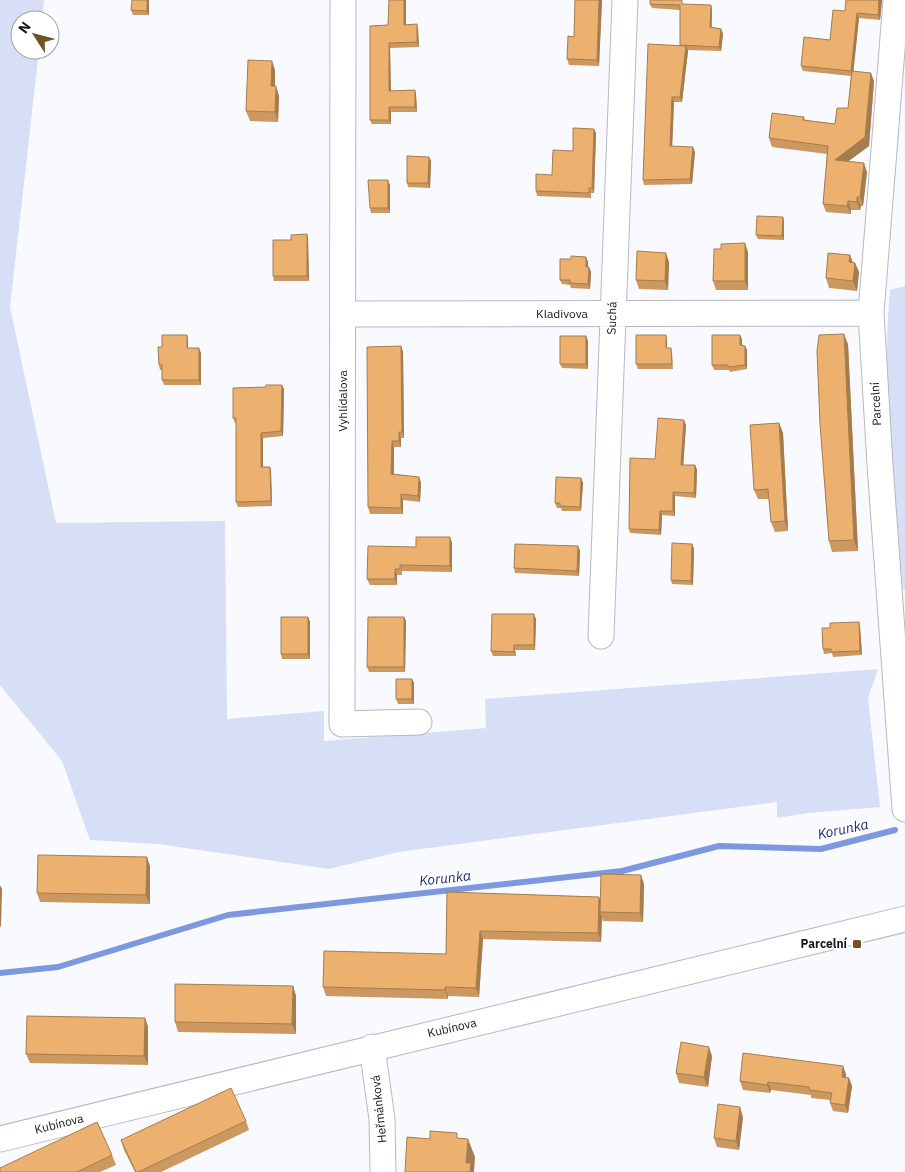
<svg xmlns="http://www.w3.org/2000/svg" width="905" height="1172" viewBox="0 0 905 1172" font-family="'IBM Plex Sans',sans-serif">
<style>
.green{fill:#d6dff5}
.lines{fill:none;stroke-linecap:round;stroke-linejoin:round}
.stream{stroke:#7d98de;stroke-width:6}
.minor-casing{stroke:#b6b9c0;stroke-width:27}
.minor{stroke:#fff;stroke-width:25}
.wall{fill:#cb985f}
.shaded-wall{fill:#a57c4e}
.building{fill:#ecb16f;stroke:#a57c4e}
.poi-dot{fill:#735129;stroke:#fff;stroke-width:2}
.labels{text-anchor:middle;stroke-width:4;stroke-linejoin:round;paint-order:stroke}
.street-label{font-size:12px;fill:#16171a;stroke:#fff}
.poi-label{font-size:12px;font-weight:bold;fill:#16171a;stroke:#fff;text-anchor:end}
.water-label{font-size:14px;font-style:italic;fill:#172b7c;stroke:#fff}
</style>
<rect width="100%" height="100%" fill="#f8faff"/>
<path class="green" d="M0 0H44L42 20H20V50H39L10 307 56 523 225 521 227 719 324 711V741L486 728 485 699 878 669 868 698 880 807 808 813 777 818V802L398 852 329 869 158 844 90 840 62 761 0 685Z
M905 286V590H903C893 490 881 390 890 290Z"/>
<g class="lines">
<path class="stream" d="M0 973 58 967 228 915 622 871 719 846 821 849 895 830"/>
<defs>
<path id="minor" d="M343 0 342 724 419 722
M896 0 871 313 880 465 905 809
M343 314 871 313
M601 636 625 0
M372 1047 382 1119 383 1172
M0 1139 905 919"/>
</defs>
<use href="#minor" class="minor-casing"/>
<use href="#minor" class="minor"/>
</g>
<path class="wall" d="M149 0V15H133L131 10Z
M569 0H602L599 66 569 65 567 59 574 37 575 0Z
M882 0 880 20 859 18 853 71 874 81 869 146 848 161 867 172 863 206H861L860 210H851V214L826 212 823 204 827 154 772 147 769 138 804 117 805 120 835 124 848 108 851 76 803 71 801 66 830 40 845 11Z
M650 4 711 5 712 10V27L721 29 723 34 721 51 687 50 688 51 682 102H674L672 146 695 152 692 184 644 185 643 180 681 46 680 10 652 8Z
M406 25 418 29 419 47 390 48 391 91 415 90 416 95 417 112H391V124H372L370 120V26Z
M275 70V86L279 96 278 122 250 121 246 111Z
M594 129 596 133 594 193H591V198L537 196 536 191 552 175Z
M429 157 431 161 430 188 408 187 407 183Z
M390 185V213H371L370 208Z
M783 217 784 222V240L758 239 756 235Z
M307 234 308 239 309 281H274L273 276 291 240Z
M748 252V290H716L713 281Z
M850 255 853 262 855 263 859 272 857 291 829 288 826 278Z
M586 257 588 262V267L591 272 590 289 571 288 570 285 562 284 560 280 571 259Z
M669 262 668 290 639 289 636 280Z
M187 335 188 340V348L201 353V385H164L162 380V370H160L159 365 162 347Z
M586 336 588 341V369L562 368 560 364Z
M667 339V348H671L672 353 673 369H638L636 364Z
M742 339V345L745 346 747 350V369L730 372 729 370H714L712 365Z
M848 344 858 551 832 552 829 541Z
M401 346 403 352 404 438H401V447H394V474L419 477 421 483 420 502 403 500V514H370L368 507Z
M284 389 283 436 263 438V467H270L271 471 272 506 238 507 236 502V423H235L233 418Z
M779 423 783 433 788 531 775 532 771 522 769 499H758L754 490Z
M686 425 683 465H695L697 470 696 498 675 496V516L662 515 661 535 630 533 629 529 655 459Z
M581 478 583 483 581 511H562L561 508H557L555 503Z
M450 537 452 543V572L402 571V575H397V585H370L367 579 416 547Z
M692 544 694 549 693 585 672 584 671 580Z
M580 550 579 576 515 573 514 568Z
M308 617 310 622V659H282L281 654Z
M404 617 406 621 405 672H369L367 667Z
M536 619 535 650H515L516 656H493L491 651Z
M859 622 860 626 862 655 833 657 832 653 824 654 823 649 830 628Z
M412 679 414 683V704H398L396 699Z
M150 866V904L40 902 37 893Z
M644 884 643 922 603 921 602 917 601 942 483 939 479 997 448 996V999L326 996 323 987 446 954 447 892 599 897 600 901Z
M293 986 296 996V1034L178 1032 175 1022Z
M145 1018 148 1027V1065L30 1063 26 1054Z
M712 1056 708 1087 679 1083 676 1073Z
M846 1074V1077L849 1078 852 1086 848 1113 833 1111 830 1103V1100L811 1098V1095L771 1090 770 1093 743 1090 740 1081Z
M743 1117 739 1150 717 1147 714 1138Z
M246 1121 249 1130 161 1172H135L124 1150 121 1140Z
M112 1155 116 1165 100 1172H0Z"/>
<path class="shaded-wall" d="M147 0H149V15L147 11Z
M404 0H406V30L404 25Z
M599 0H602L599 66 597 60Z
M879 0H882L880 20 878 15Z
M711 5 712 10 711 32 710 27Z
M857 13 859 18 853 76 851 71Z
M417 24 418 29 419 47 417 42Z
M721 29 723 34 721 51 719 47Z
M389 43 390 48 391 96 389 91Z
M686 46 688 51 682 102 680 97Z
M272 61 275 70V95L271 86Z
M871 73 874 81 869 146 838 169 835 160Z
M276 86 279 96 278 122 275 112Z
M415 90 416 95 417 112 415 107Z
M672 97 674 102 672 151 670 146Z
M389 107 391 112V124L389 120Z
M594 129 596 133 594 193 592 188Z
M693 147 695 152 692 184 690 179Z
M429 157 431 161 430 188 428 183Z
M864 163 867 172 863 206 860 197Z
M388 180 390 185V213L388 208Z
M857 197 861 206 860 210 857 202Z
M848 201 851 210V214L847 206Z
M783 217 784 222V240L782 236Z
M307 234 308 239 309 281 307 276Z
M745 243 748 252V290L745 281Z
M666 253 669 262 668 290 665 281Z
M850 255 853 265 849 262Z
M586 257 588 262V272L586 267Z
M855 263 859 272 857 291 853 281Z
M589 267 591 272 590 289 588 284Z
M844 334 848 344 858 551 854 540Z
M187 335 188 340V353L187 348Z
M666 335 667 339V353L666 348Z
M740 335 742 339V350L740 345Z
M586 336 588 341V369L586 364Z
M401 346 403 352 404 438 402 432Z
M745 346 747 350V369L745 365Z
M199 348 201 353V385L199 380Z
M282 385 284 389 283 436 281 431Z
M684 420 686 425 683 469 681 465Z
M779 423 783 433 788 531 785 521Z
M399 432 401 438V447L399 441Z
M261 433 263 438V472L261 467Z
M392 441 394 447V480L391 474Z
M695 465 697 470 696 498 694 493Z
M270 467 271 471 272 506 271 501Z
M419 477 421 483 420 502 418 496Z
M581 478 583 483 581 511 580 507Z
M673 492 675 496V516L673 511Z
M401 494 403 500V514L401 508Z
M660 511 662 515 661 535 659 530Z
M450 537 452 543V572L450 566Z
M692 544 694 549 693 585 691 581Z
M578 546 580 550 579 576 577 571Z
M395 569 397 575V585L395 579Z
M534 614 536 619 535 650 534 645Z
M308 617 310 622V659L308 654Z
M404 617 406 621 405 672 404 667Z
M859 622 860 626 862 655 860 651Z
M514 645 515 650 516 656 514 652Z
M412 679 414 683V704L412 699Z
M147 857 150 866V904L146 895Z
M641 875 644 884 643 922 640 913Z
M0 885 2 889 1 928 0 925Z
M599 897 602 906 600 912 602 917 601 942 598 933Z
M480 931 483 939 479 997 476 988Z
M293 986 296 996V1034L292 1024Z
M445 987 448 996V999L445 990Z
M145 1018 148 1027V1065L144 1056Z
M709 1047 712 1056 708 1087 704 1077Z
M843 1066 846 1074 845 1085 842 1077Z
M849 1078 852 1086 848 1113 845 1105Z
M768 1082 771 1090 770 1093 767 1085Z
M740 1107 743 1117 739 1150 736 1141Z
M468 1139 475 1157 474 1172H470L466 1163Z"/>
<path class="building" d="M132 0H147V11L131 10Z
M389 0H404V25L417 24V42L389 43V91L415 90V107H389V120H370V26L388 25Z
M575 0H599L597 60 567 59 568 36 574 37Z
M650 0H682V4L711 5 710 27 721 29 719 47 680 45V5L650 4Z
M846 0H879L878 15 857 13 851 71 801 66 804 37 830 40 833 10 845 11Z
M648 44 686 46 680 97H672L670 146 693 147 690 179 643 180Z
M248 60 272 61 271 86H276L275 112 246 111Z
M852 71 871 73 865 137 835 160 864 163 860 197H857V202L848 201 847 206 823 204 828 146 769 138 772 113 804 117 803 120 835 124 837 108H848Z
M573 128 594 129 592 188H589V193L536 191V174L552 175 553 150 573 151Z
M407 156 429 157 428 183H407Z
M368 180H388V208H370Z
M757 216 783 217 782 236 756 235Z
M307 234V276H273V240H291V235Z
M745 243V281H713L714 249H721V244Z
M637 251 666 253 665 281 636 280Z
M828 253 850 255 849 262 855 263 853 281 826 278Z
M571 256 586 257V267H589L588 284 570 283V280H560V259H571Z
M844 334 854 540 829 541 820 424 817 351 819 335Z
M162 335H187V348H199V380H162V365H159L158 347H162Z
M636 335H666V348H671L672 364H636Z
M712 335H740V345L745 346V365L728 367V365H712Z
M560 336H586V364H560Z
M401 346 402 432H399V441H392L391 474 419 477 418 496 401 494V508L368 507 367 347Z
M266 385H282L281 431 261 433V467H270L271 501 236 502V418H233V388L266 387Z
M658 418 684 420 681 465H695L694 493 673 492V511H660L659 530 629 529 630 458 655 459Z
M779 423 785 521 771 522 768 489 754 490 750 425Z
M556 477 581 478 580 507 560 506V503H555Z
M416 537H450V566L400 565V569H395V579H367L368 546 416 547Z
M672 543 692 544 691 581 671 580Z
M515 544 578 546 577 571 514 568Z
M492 614H534V645H514V652L491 651Z
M281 617H308V654H281Z
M368 617H404V667H367Z
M859 622 860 651 831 652V649H823L822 628H830V623Z
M396 679H412V699H396Z
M38 855 147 857 146 895 37 893Z
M601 874 641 875 640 913 600 912Z
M447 892 599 897 598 933 480 931 476 988 445 987V990L323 987 324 951 446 954Z
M175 984 293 986 292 1024 175 1022Z
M27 1016 145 1018 144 1056 26 1054Z
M681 1042 709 1047 704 1077 676 1073Z
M743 1053 843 1066 842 1077 849 1078 845 1105 830 1103 832 1093 809 1090V1087L768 1082 767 1085 740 1081Z
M231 1088 246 1121 138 1172H136L121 1140Z
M718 1104 740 1107 736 1141 714 1138Z
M97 1122 112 1155 77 1172H0V1168Z
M430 1131 457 1133V1138L468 1139 466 1163H471L470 1172H405L407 1137 430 1139Z"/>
<rect class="poi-dot" x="852" y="939" width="10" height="10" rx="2.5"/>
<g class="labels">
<g class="street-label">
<text x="562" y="318">Kladivova</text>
<text transform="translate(612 318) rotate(-88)" y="4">Suchá</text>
<text transform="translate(343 401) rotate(-90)" y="4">Vyhlídalova</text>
<text transform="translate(876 404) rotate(-93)" y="4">Parcelní</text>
<text transform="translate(452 1028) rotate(-13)" y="4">Kubínova</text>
<text transform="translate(379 1109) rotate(-96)" y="4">Heřmánková</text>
<text transform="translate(59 1124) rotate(-14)" y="4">Kubínova</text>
</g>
<g class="poi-label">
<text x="847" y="948">Parcelní</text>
</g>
<g class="water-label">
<text transform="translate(843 829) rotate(-12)" y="5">Korunka</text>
<text transform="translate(445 878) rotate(-6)" y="5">Korunka</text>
</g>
</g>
<g transform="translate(35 35) rotate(306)"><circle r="24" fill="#ffffff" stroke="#a2a2a3"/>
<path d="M0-4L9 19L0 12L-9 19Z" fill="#735129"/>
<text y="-8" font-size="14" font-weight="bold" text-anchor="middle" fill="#16171a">N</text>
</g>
</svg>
